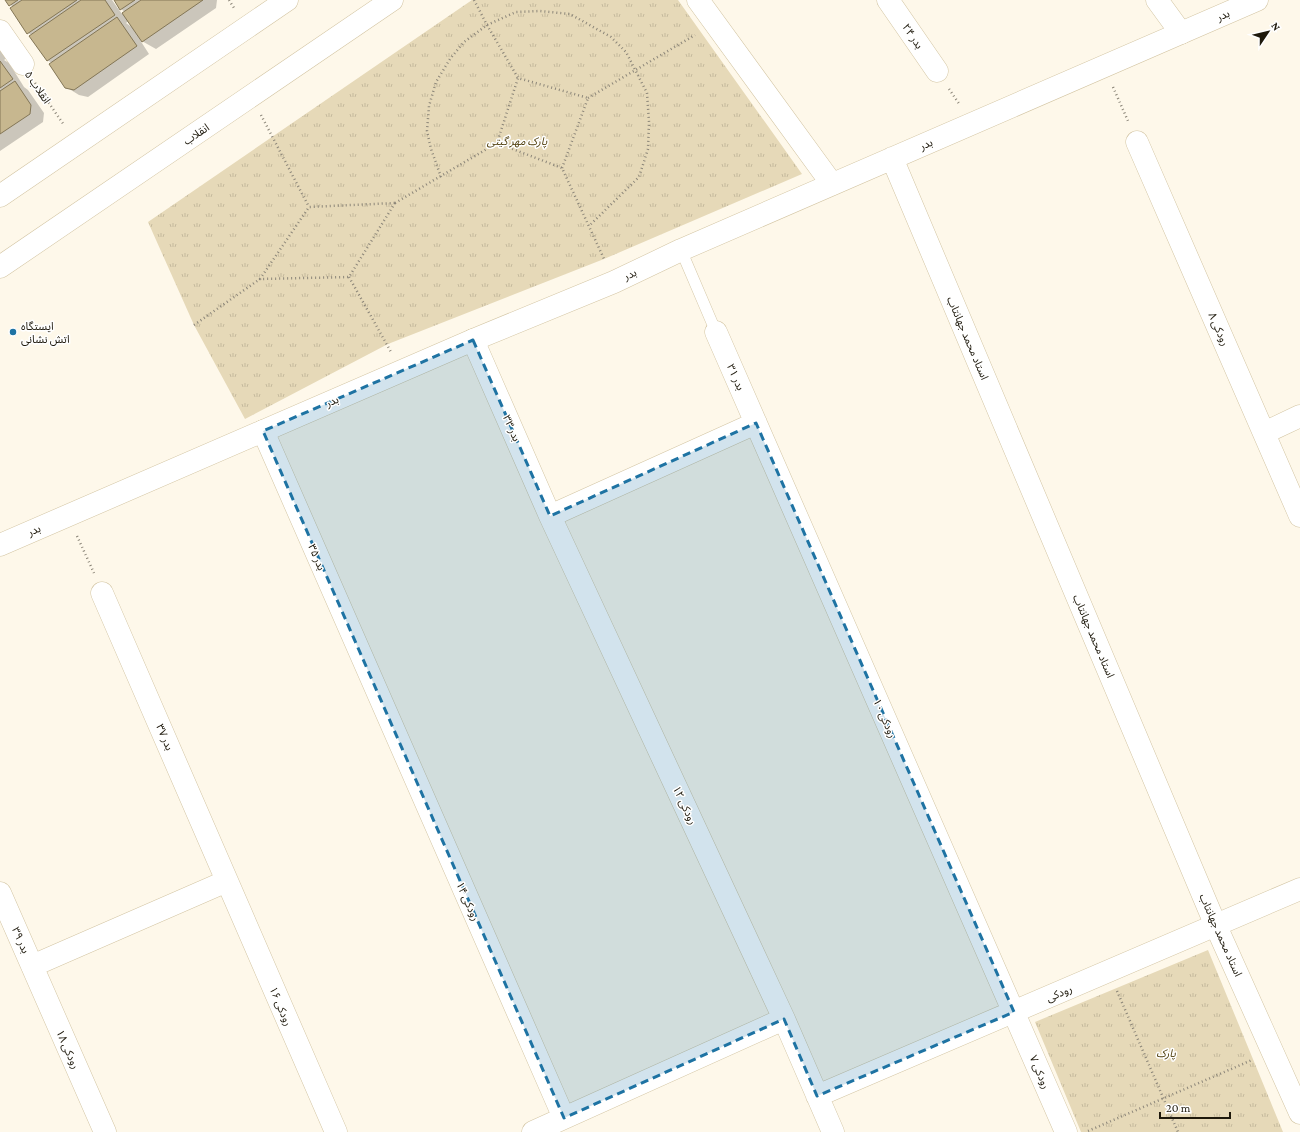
<svg xmlns="http://www.w3.org/2000/svg" width="1300" height="1132" viewBox="0 0 1300 1132" font-family="'Crimson Pro','Noto Sans Arabic',serif">
<style>
.park{fill:url(#park-tufts)}
.shadow{fill:#0003;fill-rule:evenodd}
.building{fill:#c7b78f;stroke:#837656}
.lines{fill:none;stroke-linecap:round;stroke-linejoin:round}
.lane-casing{stroke:#d3c5a3;stroke-width:12}
.street-casing{stroke:#d3c5a3;stroke-width:23}
.secondary-casing{stroke:#d3c5a3;stroke-width:23}
.path{stroke:#8c8679;stroke-width:2.5;stroke-dasharray:1 3;stroke-linecap:butt}
.lane{stroke:#fff;stroke-width:11}
.street{stroke:#fff;stroke-width:22}
.secondary{stroke:#fff;stroke-width:22}
.marked{fill:#1e73a3;fill-opacity:0.2;stroke:#1e73a3;stroke-width:3;stroke-dasharray:8 5;stroke-linejoin:round}
.poi-dot{fill:#1e73a3;stroke:#fff;stroke-width:1.5}
.labels{text-anchor:middle;stroke-width:3;stroke-linejoin:round;paint-order:stroke}
.street-label{font-size:11px;fill:#1e190c;stroke:#fff}
.park-label{font-size:11px;font-style:italic;fill:#51400e;stroke:#fff}
.poi-label{font-size:11px;fill:#1e190c;stroke:#fff;text-anchor:start}
</style>
<defs>
<pattern id="park-tufts" width="24" height="20" patternUnits="userSpaceOnUse"><rect width="24" height="20" fill="#e6d9b8"/><path d="M3 7l-1-3M5 7V3M7 7l1-3M15 17l-1-3M17 17v-4M19 17l1-3" fill="none" stroke="#c5ba9d"/></pattern>
</defs>
<rect width="100%" height="100%" fill="#fef8ea"/>
<path class="park" d="M472 0H678L802 174 604 259 388 344 245 419 194 325 148 222Z
M1208 950 1283 1132H1081L1035 1022Z"/>
<path class="shadow" d="M6 0H112L122 14 125 12 121 9 115 0H217L216 8 156 49 140 40 149 54 88 97 79 95 66 87 52 63 47 60 32 35 28 33 13 7ZM129 21 133 28 126 23Z
M0 48 7 58 4 60 9 63 24 87 28 90 44 113 43 122 0 151Z"/>
<path class="building" d="M5 0H18L9 6Z
M22 0H77L27 34 10 8Z
M81 0H105L115 15 47 61 29 36Z
M114 0H135L120 10Z
M141 0H203L142 42 122 13Z
M117 17 137 46 74 90 65 88 49 64Z
M0 61 13 79 0 88Z
M15 81 31 105 30 114 0 134V91Z"/>
<g class="lines">
<defs>
<path id="lane" d="M681 250 716 332"/>
<path id="street" d="M698 0 832 184
M888 0 937 71
M1157 0 1181 33
M0 31 23 64
M1137 142 1300 516
M716 332 1066 1132
M473 340 550 516 784 1019 833 1132
M263 431 564 1118
M1264 433 1300 416
M550 516 756 423
M102 593 336 1132
M0 893 105 1132
M32 966 227 881
M817 1096 1300 889
M533 1132 784 1019"/>
<path id="secondary" d="M892 158 1216 926 1300 1113
M0 196 287 0
M0 267 392 0
M0 545 473 340 614 282 681 250 1257 0"/>
</defs>
<use href="#lane" class="lane-casing"/>
<use href="#street" class="street-casing"/>
<use href="#secondary" class="secondary-casing"/>
<path class="path" d="M229 0 234 8
M474 0 487 25 518 78
M35 83 64 125
M1113 87 1128 121
M949 89 960 105
M588 98 695 35
M261 115 309 207
M562 168 588 98 518 78 497 143 562 168 605 261
M441 177 431 149 427 131 429 106 436 82 450 59 464 42 487 25 516 12 540 11 570 14 611 37 626 52 647 93 649 122 648 149 639 177 589 226
M395 203 349 277 260 279 309 207Z
M395 203 497 143
M349 277 391 352
M194 325 260 279
M77 536 94 573
M1117 991 1178 1132
M1088 1131 1252 1060"/>
<use href="#lane" class="lane"/>
<use href="#street" class="street"/>
<use href="#secondary" class="secondary"/>
</g>
<path class="marked" d="M473 340 550 516 756 423 1014 1012 817 1096 784 1019 564 1118 263 431Z"/>
<circle class="poi-dot" cx="13" cy="332" r="4"/>
<g class="labels">
<g class="street-label">
<text transform="translate(1223 15) rotate(-23)" y="4">بدر</text>
<text transform="translate(913 36) rotate(56)" y="4">بدر ۲۴</text>
<text transform="translate(38 87) rotate(56)" y="4">انقلاب ۵</text>
<text transform="translate(196 134) rotate(-34)" y="4">انقلاب</text>
<text transform="translate(926 144) rotate(-23)" y="4">بدر</text>
<text transform="translate(630 274) rotate(-25)" y="4">بدر</text>
<text transform="translate(1219 329) rotate(66)" y="4">رودکی ۸</text>
<text transform="translate(968 338) rotate(67)" y="4">استاد محمد جهانتاب</text>
<text transform="translate(736 377) rotate(66)" y="4">بدر ۳۱</text>
<text transform="translate(332 401) rotate(-23)" y="4">بدر</text>
<text transform="translate(512 428) rotate(66)" y="4">بدر ۳۳</text>
<text transform="translate(34 530) rotate(-23)" y="4">بدر</text>
<text transform="translate(317 557) rotate(67)" y="4">بدر ۳۵</text>
<text transform="translate(1094 636) rotate(67)" y="4">استاد محمد جهانتاب</text>
<text transform="translate(885 718) rotate(66)" y="4">رودکی ۱۰</text>
<text transform="translate(165 737) rotate(67)" y="4">بدر ۳۷</text>
<text transform="translate(685 805) rotate(65)" y="4">رودکی ۱۲</text>
<text transform="translate(468 901) rotate(66)" y="4">رودکی ۱۴</text>
<text transform="translate(1221 935) rotate(66)" y="4">استاد محمد جهانتاب</text>
<text transform="translate(21 940) rotate(66)" y="4">بدر ۳۹</text>
<text transform="translate(1059 993) rotate(-23)" y="4">رودکی</text>
<text transform="translate(281 1006) rotate(67)" y="4">رودکی ۱۶</text>
<text transform="translate(68 1049) rotate(66)" y="4">رودکی ۱۸</text>
<text transform="translate(1040 1072) rotate(67)" y="4">رودکی ۷</text>
</g>
<g class="park-label">
<text x="517" y="145">پارک مهر گیتی</text>
<text x="1166" y="1057">پارک</text>
</g>
<g class="poi-label">
<text x="21" y="330">ایستگاه<tspan x="21" dy="13">اتش نشانی</tspan></text>
</g>
</g>
<g transform="translate(1268 32) rotate(55)" stroke="#ffffff" stroke-width="3" paint-order="stroke">
<path d="M0-3L7 15L0 10L-7 15Z" fill="#1e190c"/>
<text y="-6" font-size="11" font-weight="bold" text-anchor="middle" fill="#1e190c">N</text>
</g>
<path d="M1160 1112v6h70v-6" fill="none" stroke="#1e190c" stroke-width="2"/>
<text x="1166" y="1112" font-size="12" fill="#1e190c" stroke="#ffffff" stroke-width="3" paint-order="stroke">20 m</text>
</svg>
